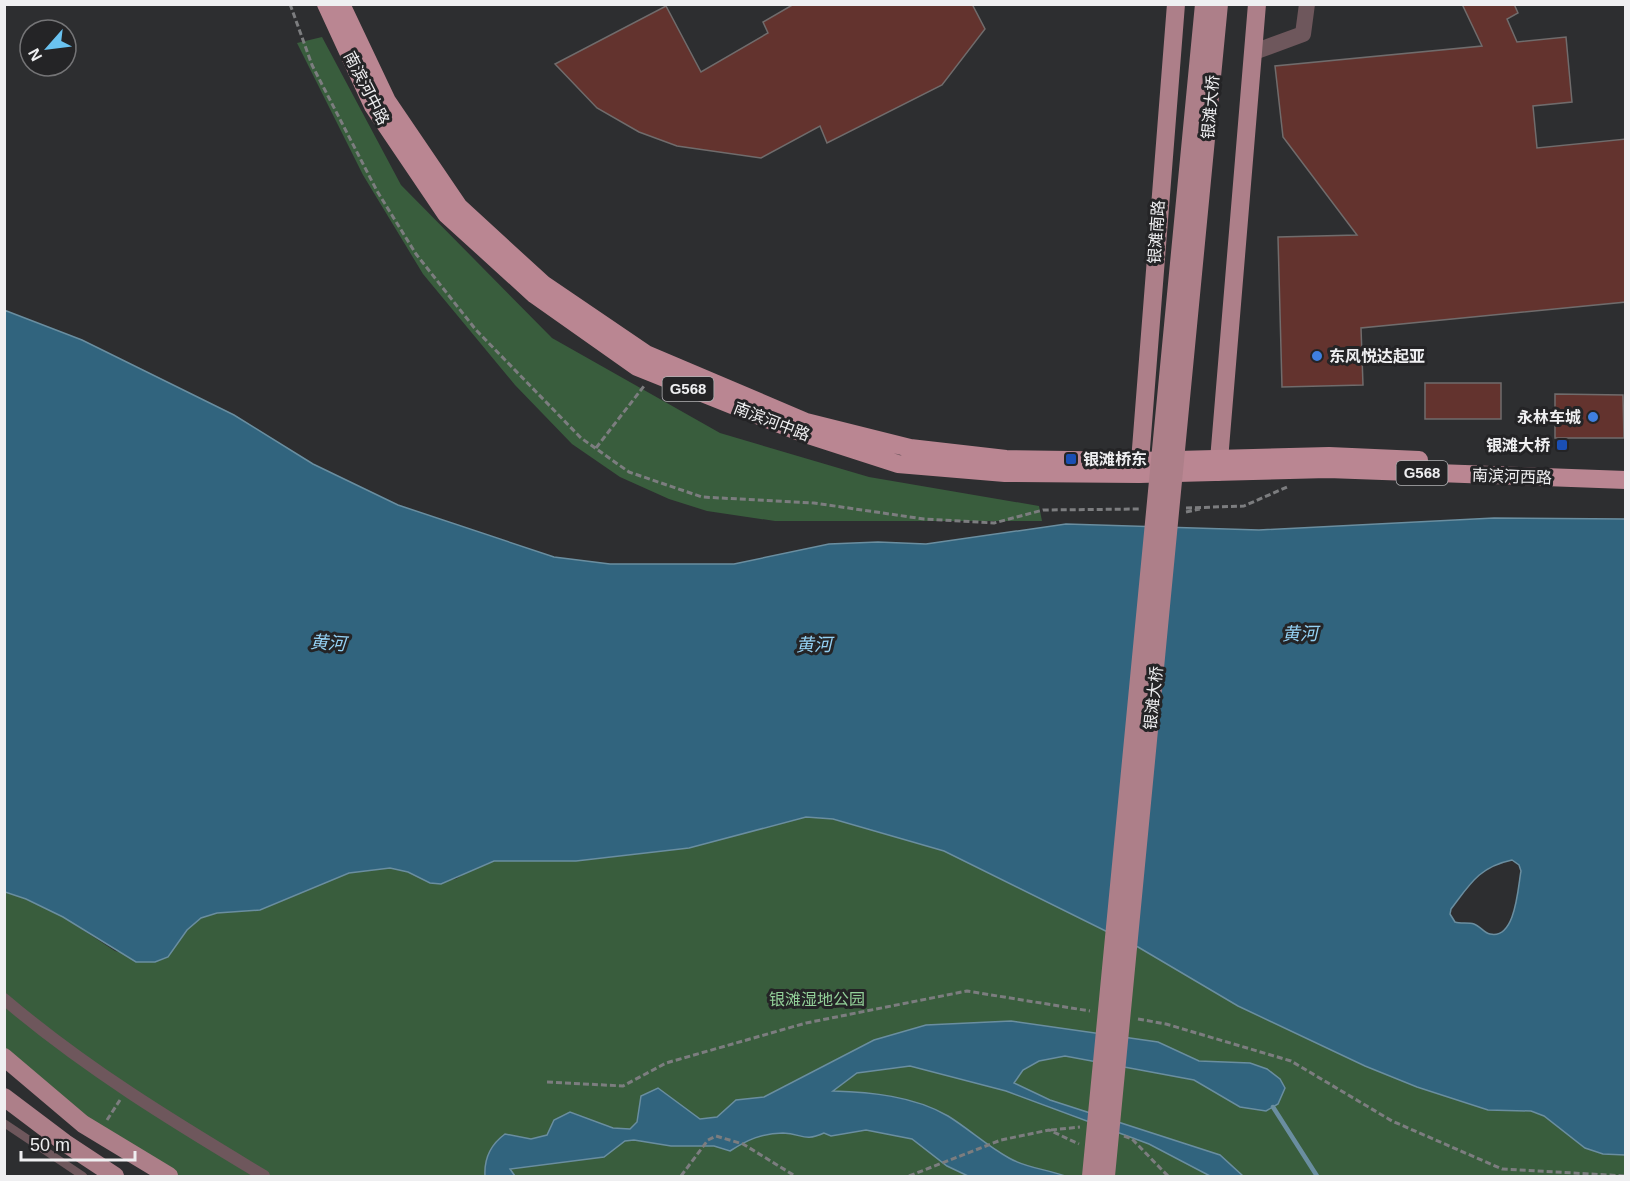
<svg xmlns="http://www.w3.org/2000/svg" width="1630" height="1181" viewBox="0 0 1630 1181" font-family="Arial,'Noto Sans SC',sans-serif">
<style>
.green{fill:#395d3d}
.water{fill:#31647e;stroke:#6a8ea0;stroke-width:1.5;fill-rule:evenodd}
.lines{fill:none;stroke-linecap:round;stroke-linejoin:round}
.stream{stroke:#6a8ea0;stroke-width:4.5}
.building{fill:#63332e;stroke:#706c6c;stroke-width:1.5}
.path{stroke:#7c7d7f;stroke-width:3;stroke-dasharray:6 3;stroke-linecap:butt}
.service{stroke:#6e575c;stroke-width:8}
.pedestrian{stroke:#6e575c;stroke-width:12}
.minor{stroke:#6e575c;stroke-width:16}
.primary{stroke:#ad7f89;stroke-width:18}
.trunk{stroke:#ba8692;stroke-width:18}
.primary-bridge{stroke:#ad7f89;stroke-width:18}
.shop-dot{fill:#3f7fe0;stroke:#242426;stroke-width:2}
.transit-dot{fill:#1a4fb4;stroke:#242426;stroke-width:2}
.labels{text-anchor:middle;stroke-width:6;stroke-linejoin:round;paint-order:stroke}
.shield{fill:#242426;stroke:#b2b2b4;stroke-width:1.5}
.shield-label{font-size:15px;font-weight:bold;fill:#efeff1}
.street-label{font-size:16px;fill:#efeff1;stroke:#242426}
.poi-label{font-size:16px;font-weight:bold;fill:#efeff1;stroke:#242426;text-anchor:start}
.park-label{font-size:16px;fill:#93d099;stroke:#242426}
.water-label{font-size:18px;font-style:italic;fill:#95d2f5;stroke:#242426}
</style>
<rect width="100%" height="100%" fill="#2d2e30"/>
<path class="green" d="M322 37 401 185 552 338 720 433 869 477 1039 506 1042 521H775L707 511 669 499 620 477 572 444 515 385 423 274 363 175 297 43Z
M806 817 833 819 944 851 1138 947 1238 1006 1365 1066 1417 1087 1488 1110 1531 1111 1544 1116 1585 1148 1603 1154 1625 1155V1176H169L98 1133 5 1049V892L26 899 63 917 115 951 155 962 168 957 187 930 201 918 217 913 260 910 349 873 390 868 408 872 430 883 456 879 476 867 494 861H576L689 848Z"/>
<path class="water" d="M4 310 82 340 234 415 313 464 398 505 554 557 610 564H734L829 544 878 542 926 544 1066 524 1259 530 1494 518 1625 519V1155L1603 1154 1585 1148 1544 1116 1531 1111 1488 1110 1417 1087 1365 1066 1238 1006 1138 947 944 851 833 819 806 817 689 848 576 861H494L441 884 430 883 408 872 390 868 349 873 260 910 217 913 201 918 187 930 168 957 155 962H136L63 917 26 899 5 892ZM1512 860 1519 865 1521 871C1518 886 1516 940 1490 934 1484 933 1480 926 1474 924 1468 922 1461 924 1455 922L1450 914 1451 909C1470 884 1479 867 1512 860Z
M1011 1021 1158 1042 1199 1061 1250 1063 1267 1069 1280 1079 1285 1088 1278 1104 1266 1111 1240 1107 1194 1080 1065 1056 1039 1061 1023 1070 1014 1083 1050 1100 1220 1155 1243 1176H1210L1149 1144 1006 1091 910 1066 857 1073 833 1091C870 1092 914 1096 948 1116 969 1129 987 1146 1009 1158 1026 1168 1046 1169 1065 1176H968L947 1166 912 1139 866 1130 831 1136 824 1133C804 1142 803 1134 783 1133 762 1133 747 1140 730 1151L714 1146H671L634 1140 625 1141 604 1157 510 1169 515 1176H485C484 1159 490 1145 505 1134L531 1139 547 1135 554 1120 570 1112 613 1128 630 1129 637 1122 641 1096 658 1088 700 1119 717 1117 736 1100 764 1097 874 1040 926 1025Z"/>
<g class="lines">
<path class="stream" d="M1273 1107 1317 1176"/>
</g>
<path class="building" d="M794 4H972L985 29 942 85 827 143 820 126 761 158 677 146 639 132 597 108 555 64 666 6 701 72 768 33 763 22Z
M1462 4H1514L1518 13 1507 19 1517 42 1566 37 1572 102 1533 106 1537 148 1626 139V302L1361 328 1363 385 1282 387 1278 237 1357 235 1283 137 1275 66 1482 46Z
M1425 383H1501V419H1425Z
M1555 394 1623 395 1624 438H1555Z"/>
<g class="lines">
<path class="path" d="M290 4 312 65 377 191 416 254 476 330 581 438 629 472 702 497 814 503 924 519 994 523 1043 510 1140 509
M596 448 644 386
M1186 508 1244 506 1287 487
M1186 512 1200 509
M1138 1019 1166 1024 1291 1061 1392 1121 1502 1169 1626 1176
M547 1082 623 1086 666 1063 806 1023 967 991 1090 1011
M107 1120 120 1100
M1051 1130 1080 1127
M1124 1136 1132 1139 1168 1176
M681 1176 708 1140 716 1136 743 1144 795 1176
M909 1176 1001 1140 1049 1130 1079 1144"/>
<path class="service" d="M4 1123 83 1176"/>
<path class="pedestrian" d="M4 999C85 1068 174 1122 264 1176"/>
<path class="minor" d="M1254 52 1303 34 1307 4"/>
<path class="primary" d="M1218 472 1257 4
M1139 474 1176 4
M4 1057 83 1124 169 1176
M4 1097 65 1143 115 1176"/>
<path class="trunk" d="M326 4 373 106 446 214 535 295 637 367 802 433 898 464 1005 473 1139 474 1328 469 1626 480
M341 4 387 101 459 207 543 284 646 354 806 422 910 448 1006 459 1139 461 1329 456 1419 460"/>
<path class="primary-bridge" d="M1091 1176 1204 4
M1106 1176 1219 4"/>
</g>
<g class="shop-dot">
<circle cx="1317" cy="356" r="6"/>
<circle cx="1593" cy="417" r="6"/>
</g>
<g class="transit-dot">
<rect x="1556" y="439" width="12" height="12" rx="3"/>
<rect x="1065" y="453" width="12" height="12" rx="3"/>
</g>
<g class="labels">
<g class="shield">
<rect x="662.5" y="377" width="51" height="24" rx="4.5"/>
<rect x="1396.5" y="461" width="51" height="24" rx="4.5"/>
</g>
<g class="shield-label">
<text x="688" y="394">G568</text>
<text x="1422" y="478">G568</text>
</g>
<g class="street-label">
<text transform="translate(367 88) rotate(63)" y="6">南滨河中路</text>
<text transform="translate(1210 107) rotate(-85)" y="6">银滩大桥</text>
<text transform="translate(1156 232) rotate(-86)" y="6">银滩南路</text>
<text transform="translate(772 421) rotate(21)" y="6">南滨河中路</text>
<text transform="translate(1512 476) rotate(2)" y="6">南滨河西路</text>
<text transform="translate(1153 698) rotate(-84)" y="6">银滩大桥</text>
</g>
<g class="poi-label">
<text x="1329" y="362">东风悦达起亚</text>
<text x="1581" y="423" text-anchor="end">永林车城</text>
<text x="1550" y="451" text-anchor="end">银滩大桥</text>
<text x="1083" y="465">银滩桥东</text>
</g>
<g class="park-label">
<text x="817" y="1005">银滩湿地公园</text>
</g>
<g class="water-label">
<text transform="translate(1300 634) rotate(-1)" y="6">黄河</text>
<text transform="translate(328 643) rotate(4)" y="6">黄河</text>
<text transform="translate(814 645) rotate(-1)" y="6">黄河</text>
</g>
</g>
<rect width="1630" height="1181" fill="none" stroke="#efeff1" stroke-width="12"/>
<g transform="translate(48 48) rotate(242)"><circle r="28" fill="#242426" stroke="#757577" stroke-width="1.5"/>
<path d="M0-4.5L10 22L0 15L-10 22Z" fill="#6ac3f1"/>
<text y="-9" font-size="16" font-weight="bold" text-anchor="middle" fill="#efeff1">N</text>
</g>
<path d="M21 1151v9h114v-9" fill="none" stroke="#efeff1" stroke-width="3"/>
<text x="30" y="1151" font-size="18" fill="#efeff1" stroke="#242426" stroke-width="4.5" paint-order="stroke">50 m</text>
</svg>
